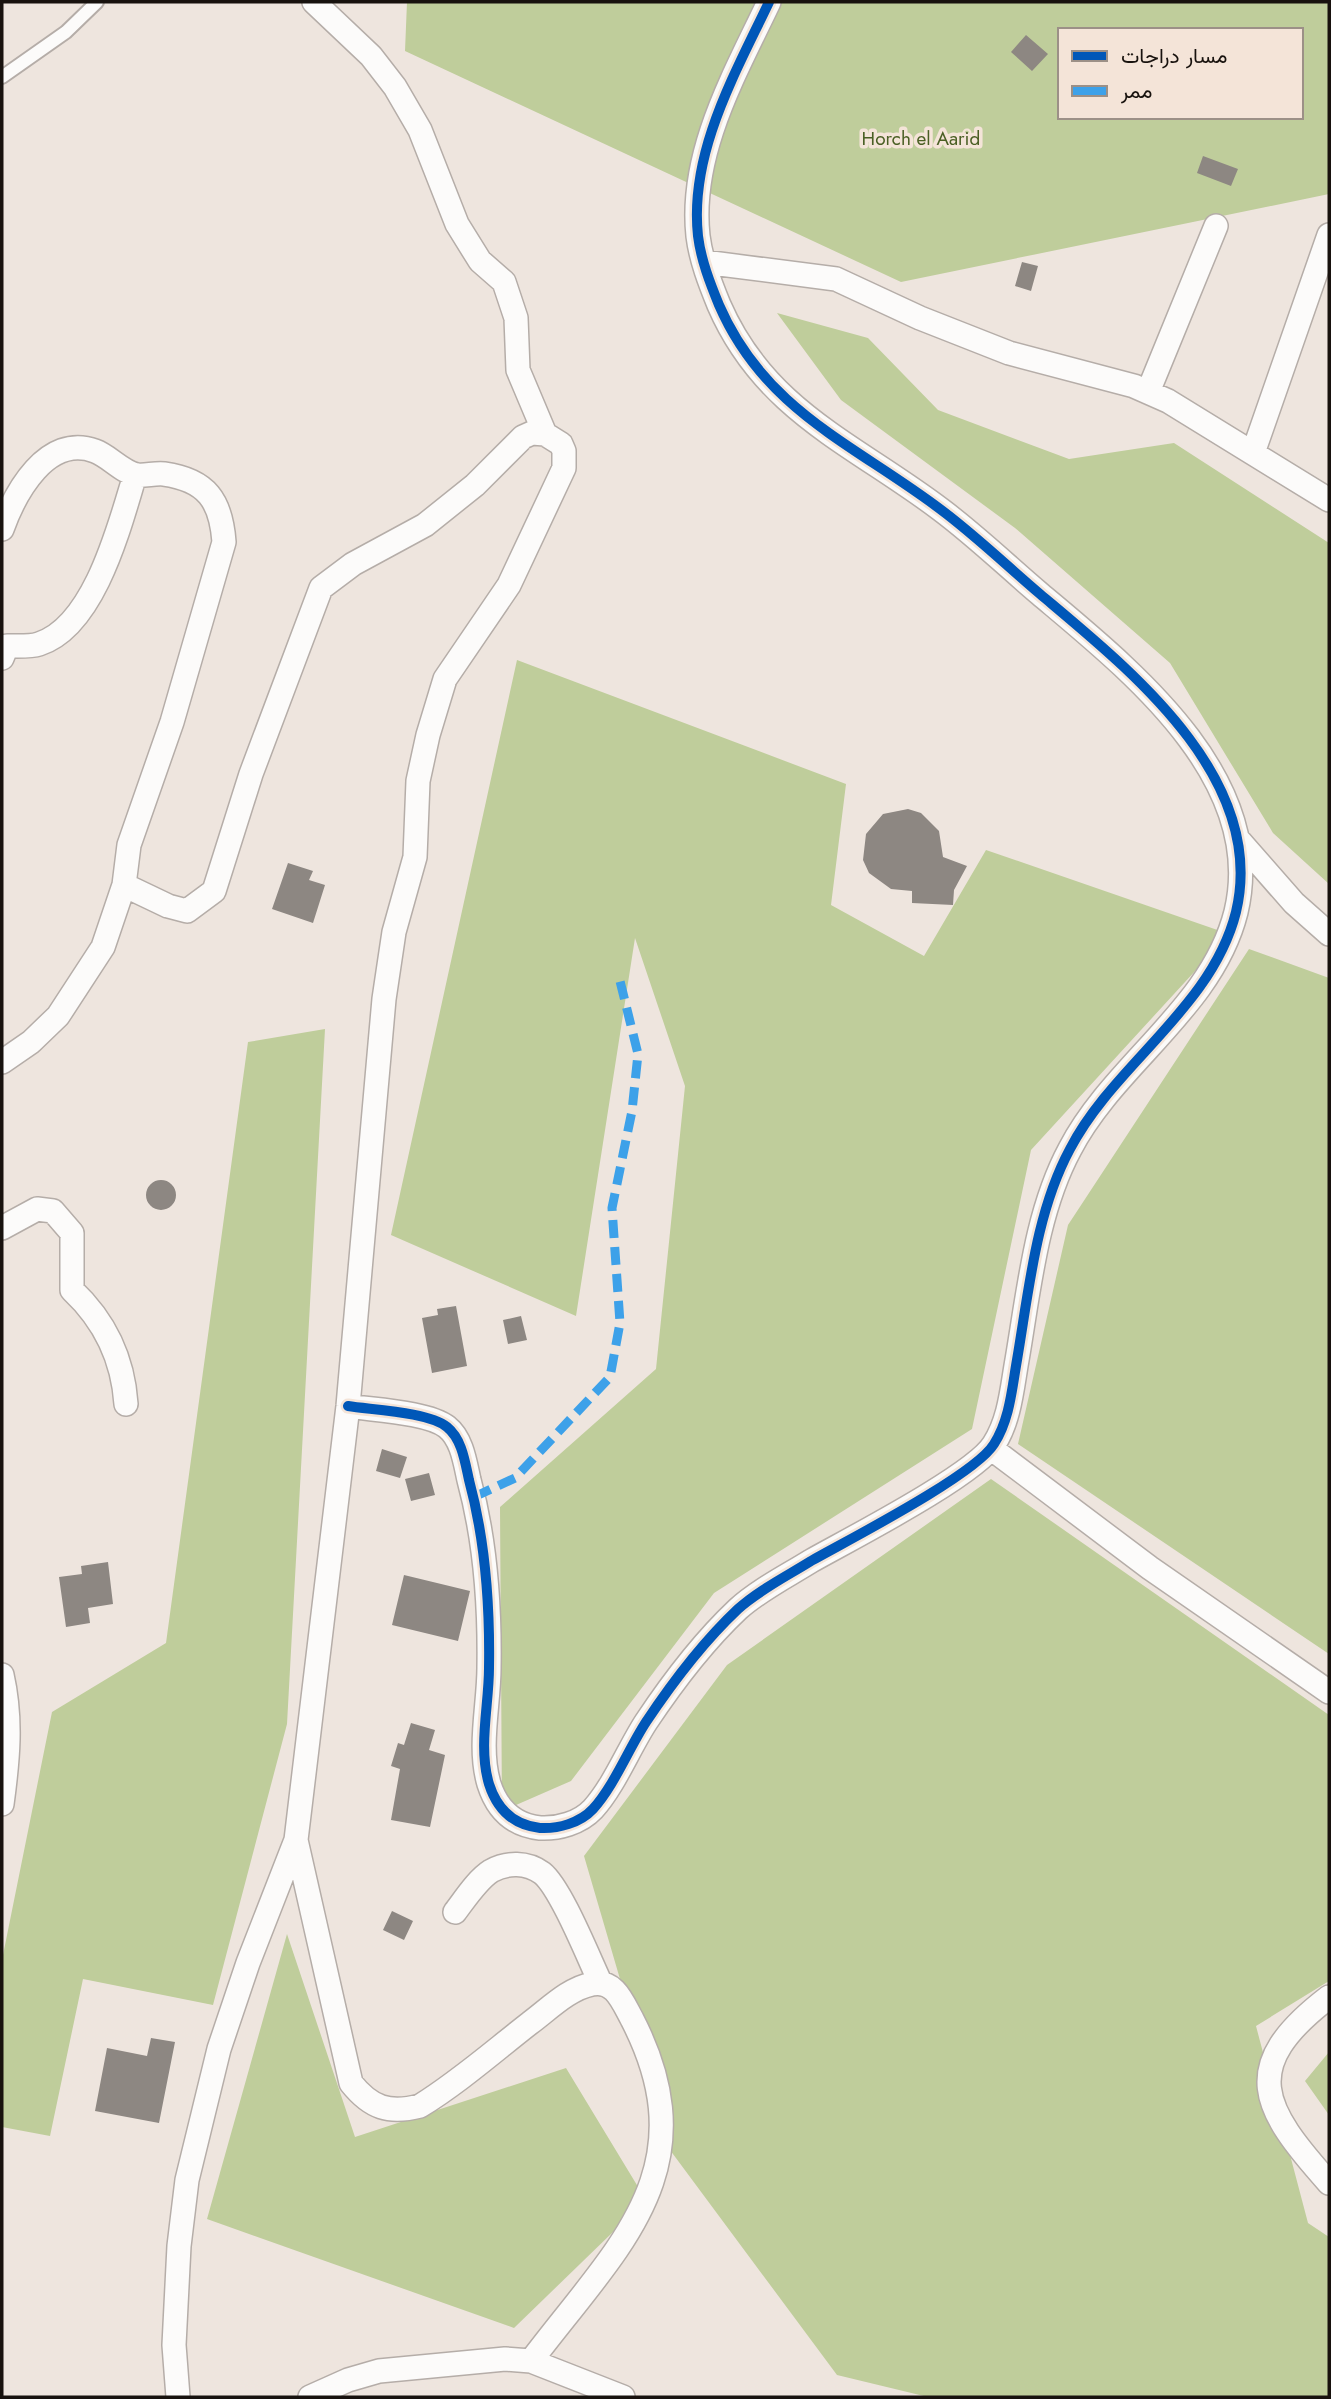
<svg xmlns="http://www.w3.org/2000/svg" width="1331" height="2399" viewBox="0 0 1331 2399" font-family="Jost,Vazirmatn,sans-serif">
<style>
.forest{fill:#bfcd9b;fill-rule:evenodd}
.building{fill:#8d8782}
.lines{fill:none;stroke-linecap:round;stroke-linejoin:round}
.service-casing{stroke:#b5ada8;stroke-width:16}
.minor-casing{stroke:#b5ada8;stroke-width:26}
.service{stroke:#fcfbfa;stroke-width:12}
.minor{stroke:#fcfbfa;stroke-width:23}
.quiet{stroke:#3da1e9;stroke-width:9;stroke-dasharray:18 9;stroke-linecap:butt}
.cycleway-casing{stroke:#f4e4d8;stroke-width:15}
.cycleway{stroke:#0057b8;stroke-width:10}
.labels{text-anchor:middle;stroke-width:7;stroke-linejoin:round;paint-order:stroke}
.park-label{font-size:19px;fill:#4a5f24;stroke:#f4e4d8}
</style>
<rect width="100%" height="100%" fill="#eee5de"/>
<path class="forest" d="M407 2H1329V194L901 282 405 51ZM1060 30H1301V117H1060Z
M777 313 868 338 938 410 1069 459 1174 443 1329 543V884L1273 833 1170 663 1015 528 841 400Z
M517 660 846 784 831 905 924 956 986 850 1229 934 1031 1150 972 1429 714 1593 571 1781 502 1811 500 1507 656 1369 685 1086 635 938 576 1316 391 1235Z
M1249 949 1329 978V1654L1018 1444 1068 1225Z
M325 1029 287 1724 213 2005 83 1979 50 2136 2 2127V1960L52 1712 166 1643 248 1042Z
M991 1479 1329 1715V1981L1256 2026 1308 2223 1329 2237V2397H928L837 2375 670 2150 584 1856 727 1665Z
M287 1934 355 2137 566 2068 646 2200 514 2328 207 2219Z
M1329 2052V2115L1305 2081Z"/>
<path class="building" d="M1026 35 1048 54 1032 71 1011 52Z
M1203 156 1238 169 1231 186 1197 173Z
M1022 262 1038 266 1031 291 1015 286Z
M908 809 921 813 939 831 943 857 967 866 954 890 953 905 912 903V891L891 889 869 873 863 860 866 834 883 814Z
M288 863 313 871 309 880 325 885 313 923 272 909Z
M146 1195a15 15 0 1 1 30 0a15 15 0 1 1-30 0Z
M456 1306 467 1366 432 1373 422 1318 438 1315 437 1309Z
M521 1316 527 1340 508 1344 503 1320Z
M382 1449 407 1457 400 1478 376 1471Z
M429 1473 435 1495 411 1501 405 1479Z
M108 1562 113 1604 88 1608 90 1623 66 1627 59 1577 82 1574 81 1566Z
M404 1575 470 1591 458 1641 392 1625Z
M411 1723 435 1730 429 1750 445 1755 430 1827 391 1820 400 1769 391 1766 398 1743 404 1745Z
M392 1911 413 1921 404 1940 383 1930Z
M151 2038 175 2042 159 2123 95 2111 107 2048 147 2056Z"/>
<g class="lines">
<defs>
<path id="service" d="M2 77 66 32 97 2"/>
<path id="minor" d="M704 262 836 279 920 318 1009 353 1134 386 1168 401 1329 500
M1148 392 1216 226
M1253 453 1329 235
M2 529C15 493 47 433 95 451 109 456 122 472 137 475 145 476 155 473 164 474 207 480 221 501 224 542L172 722 129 845 124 885 103 947 58 1016 31 1042 2 1062
M2 658 7 646C17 646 30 647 39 644 95 626 120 524 135 475
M1237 838 1294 903 1329 934
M124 885 168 906 187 911 214 891 251 774 321 588 353 564 425 525 475 485 523 437 532 433 545 434
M2 1228 37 1209 53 1211 72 1233V1290C105 1321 123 1359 126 1404
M348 1406C373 1410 428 1412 447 1427 462 1439 465 1462 469 1480 485 1539 490 1606 489 1668 489 1705 478 1747 489 1784 497 1809 513 1825 540 1828 558 1829 580 1823 593 1809 614 1786 629 1748 646 1722 672 1683 704 1641 738 1609 759 1590 787 1576 811 1561 850 1539 975 1475 994 1444 1010 1419 1012 1388 1017 1360 1029 1290 1036 1212 1070 1149 1114 1064 1212 1008 1236 912 1268 778 1129 669 1040 594 1007 566 975 535 940 509 854 444 765 411 719 305 710 283 701 260 698 236 689 153 735 74 769 2
M992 1449 1150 1568 1329 1692
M2 1675C12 1719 8 1760 2 1804
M296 1840 351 2083C371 2108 389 2114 420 2106 459 2082 494 2051 530 2023 549 2009 568 1989 592 1984 615 1979 623 2003 632 2019 710 2170 617 2247 531 2361
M455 1912C465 1899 477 1880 491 1871 507 1862 527 1862 542 1873 561 1888 589 1959 601 1984
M1329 1997C1237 2067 1262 2108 1329 2183
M178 2397 174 2345 179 2246 187 2180 219 2049 248 1963 296 1840 348 1406 384 999 394 932 415 857 418 781 428 735 445 679 509 585 564 468V451L561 444 545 434 518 370 516 318 504 282 480 261 457 224 420 130 395 87 371 56 314 2
M310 2397 348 2380 379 2371 505 2359 531 2361 623 2397"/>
</defs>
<use href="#service" class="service-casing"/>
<use href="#minor" class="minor-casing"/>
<use href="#service" class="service"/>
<use href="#minor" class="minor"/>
<path class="quiet" d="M474 1497 515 1478 610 1377 620 1323 612 1208 632 1111 638 1054 620 981"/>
<defs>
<path id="cycleway" d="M348 1406C373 1410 428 1412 447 1427 462 1439 465 1462 469 1480 485 1539 490 1606 489 1668 489 1705 478 1747 489 1784 497 1809 513 1825 540 1828 558 1829 580 1823 593 1809 614 1786 629 1748 646 1722 672 1683 704 1641 738 1609 759 1590 787 1576 811 1561 850 1539 975 1475 994 1444 1010 1419 1012 1388 1017 1360 1029 1290 1036 1212 1070 1149 1114 1064 1212 1008 1236 912 1268 778 1129 669 1040 594 1007 566 975 535 940 509 854 444 765 411 719 305 710 283 701 260 698 236 689 153 735 74 769 2"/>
</defs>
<use href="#cycleway" class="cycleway-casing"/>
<use href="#cycleway" class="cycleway"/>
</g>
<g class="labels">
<g class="park-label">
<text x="921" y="145">Horch el Aarid</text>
</g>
</g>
<rect width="1331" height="2399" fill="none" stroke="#18120e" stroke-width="7"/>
<rect x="1058" y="28" width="245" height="91" fill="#f4e4d8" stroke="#9c9087" stroke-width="2"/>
<rect x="1072" y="51" width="35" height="10" fill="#0057b8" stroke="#9c9087" stroke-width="2"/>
<text x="1121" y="63" font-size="21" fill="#18120e">مسار دراجات</text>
<rect x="1072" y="86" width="35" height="10" fill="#3da1e9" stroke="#9c9087" stroke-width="2"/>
<text x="1121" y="98" font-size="21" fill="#18120e">ممر</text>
</svg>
